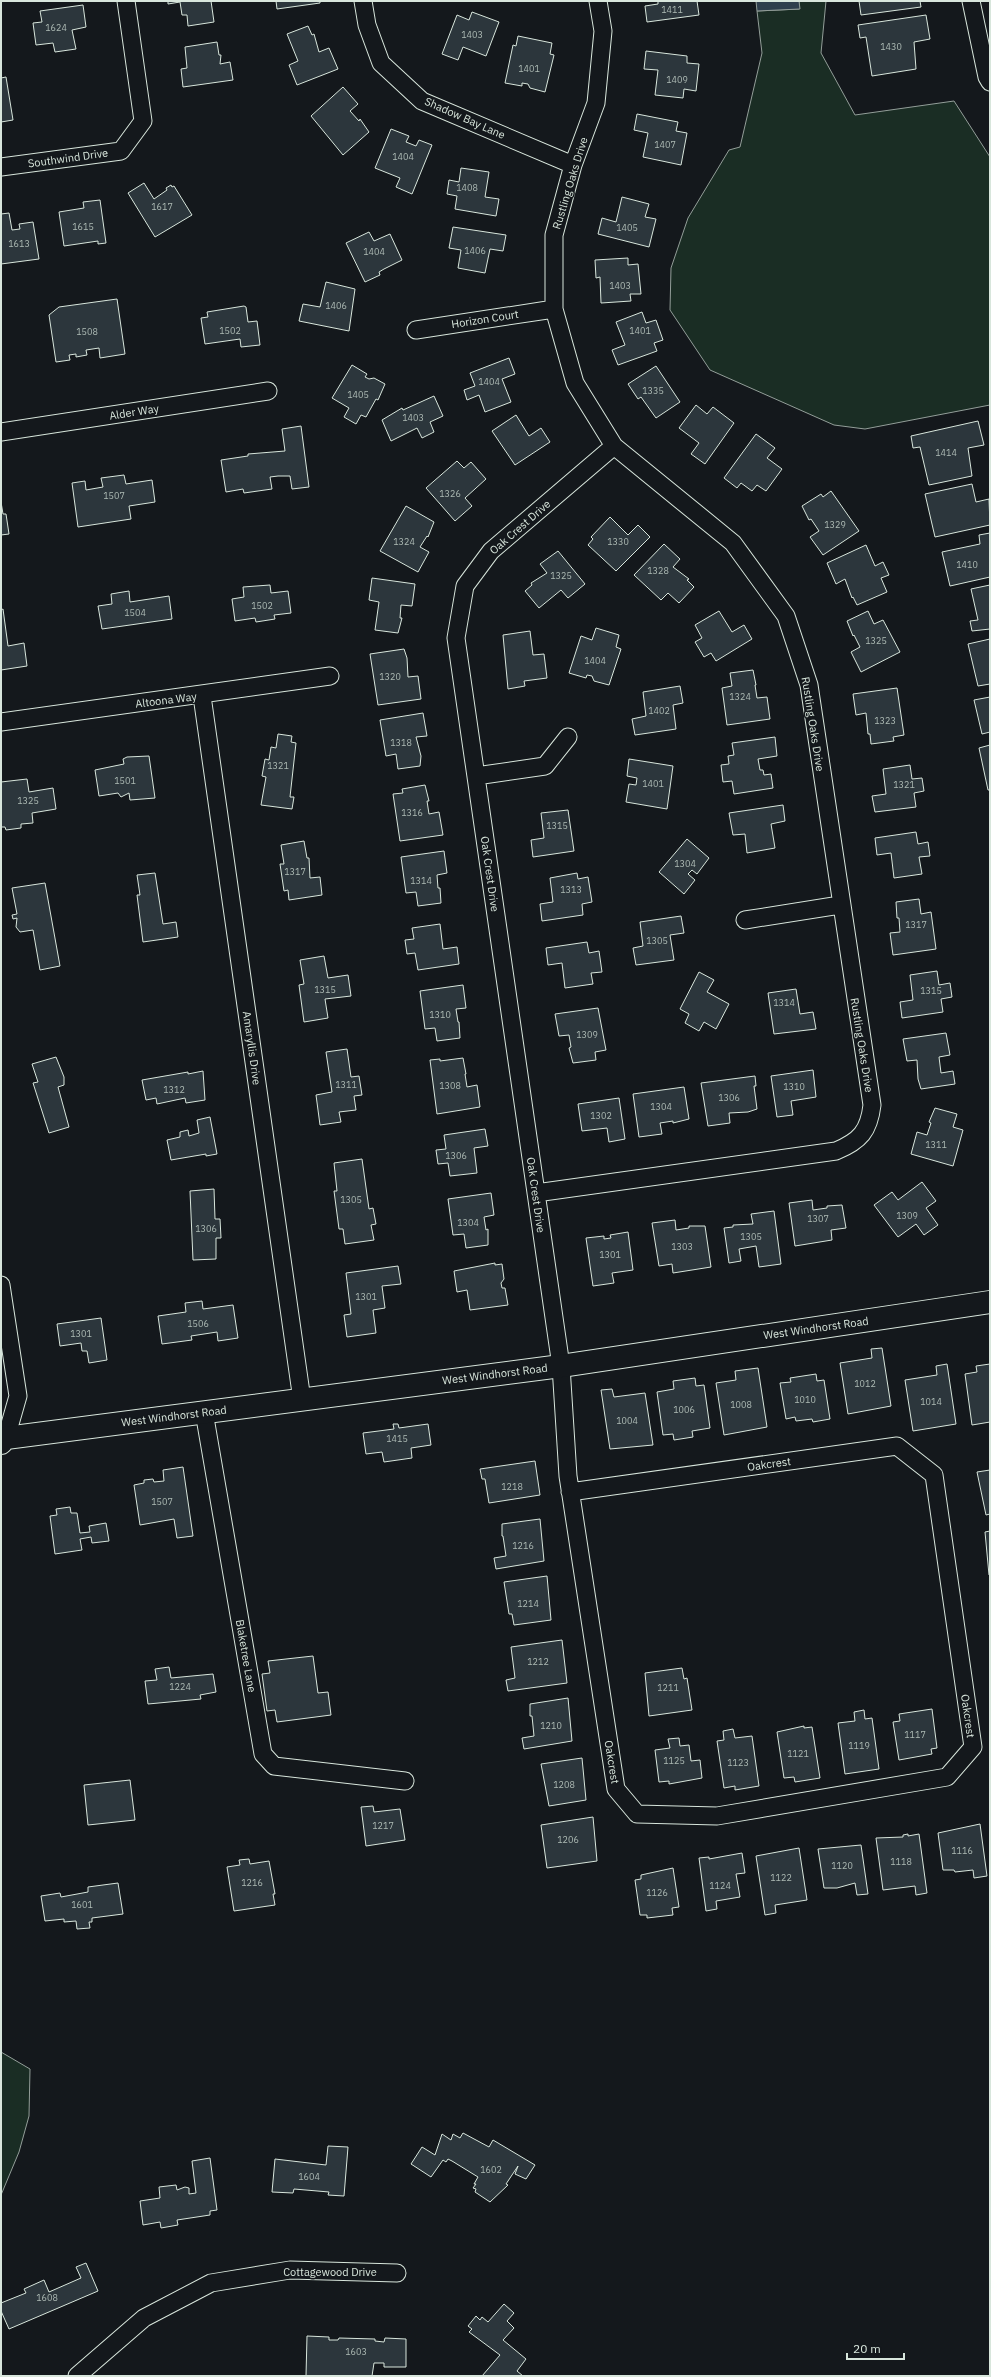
<svg xmlns="http://www.w3.org/2000/svg" width="991" height="2377" viewBox="0 0 991 2377" font-family="'IBM Plex Sans',sans-serif">
<style>
.green{fill:#1a2d24;stroke:#939e99}
.water{fill:#2f3f4d;stroke:#939e99}
.building{fill:#2c363c;stroke:#d8e6dc}
.lines{fill:none;stroke-linecap:round;stroke-linejoin:round}
.street-casing{stroke:#d8e6dc;stroke-width:19}
.secondary-casing{stroke:#d8e6dc;stroke-width:24}
.street{stroke:#14181c;stroke-width:17}
.secondary{stroke:#14181c;stroke-width:22}
.labels{text-anchor:middle;stroke-width:3;stroke-linejoin:round;paint-order:stroke}
.number-label{font-size:9px;fill:#adbab4}
.street-label{font-size:11px;fill:#d8e6dc;stroke:#14181c}
</style>
<rect width="100%" height="100%" fill="#14181c"/>
<path class="green" d="M799 1H826L821 53 855 115 954 101 990 157V405L865 429 834 425 710 370 670 310 671 268 688 218 729 150 740 147 762 53 757 11 799 9Z
M1 2052 30 2069 29 2116 19 2152 1 2195Z"/>
<path class="water" d="M756 1H799L800 9 757 11Z"/>
<path class="building" d="M168 1H211L214 22 188 26 187 15H182L180 2 168 4Z
M276 1H320V3L277 9Z
M658 1H697L699 15 647 22 645 6 658 4Z
M859 1H920L921 7 861 15Z
M83 5 86 27 72 30 76 49 55 52 53 43 36 45 33 23 42 22 40 11Z
M472 12 499 22 486 56 463 47 458 60 442 54 457 15 469 20Z
M926 15 930 39 914 42 916 69 872 76 866 37 860 38 858 25Z
M308 26 312 35 314 34 319 52 329 48 338 69 297 85 289 65 298 61 287 34Z
M518 36 552 43 550 54 554 55 545 92 530 88 528 84 522 83V86L505 83 513 45 516 46Z
M217 42 219 55H221L220 64 230 62 233 80 183 87 181 69 187 68 185 47Z
M646 51 687 56V63L699 64 696 91 684 89 683 98 655 95 658 70 644 69Z
M6 77 13 120 1 122V78Z
M343 87 358 104 350 111 359 121 360 119 369 132 343 155 311 116Z
M637 114 678 122 676 131 687 133 681 165 643 157 648 133 634 130Z
M391 129 409 136 406 142 416 146 419 140 432 145 412 194 396 187 400 178 375 168Z
M461 168 489 172 485 197 499 199 496 216 455 209 457 196 447 194 449 180 459 182Z
M144 183 154 199 167 190 166 188 171 185 172 187 174 186 192 215 155 237 128 193Z
M622 197 649 204 645 217 656 219 649 247 598 234 602 218 616 222Z
M100 200 106 243 98 244V241L64 246 59 212 84 208 83 202Z
M9 213 12 230 20 229 19 224 33 222 39 259 1 264V214Z
M453 227 506 235 503 251 490 249 485 273 458 268 461 250 449 248Z
M369 232 374 241 390 234 402 260 384 269 379 272 380 275 365 282 346 243Z
M628 258V265L638 264 641 294H630L631 301 601 303 600 277 596 278 595 260Z
M326 282 355 289 349 331 299 321 303 304 320 307Z
M117 299 125 354 100 358 99 348 86 350 87 355 76 357V354L69 355 70 360 56 362 49 315 59 307Z
M244 306 246 307 248 322 257 321 260 345 241 347 240 339 205 344 201 318 208 317 207 312Z
M642 312 646 323 656 320 663 340 654 343 657 351 618 365 612 350 625 345 616 322Z
M509 358 515 374 502 379 511 402 485 412 479 395 467 400 464 390 475 386 470 373Z
M352 365 367 374 365 377 369 379 374 378 385 384 378 400 376 399 366 417 361 415 356 424 344 417 349 408 332 398Z
M656 366 680 402 656 418 641 397 638 399 628 384Z
M434 396 443 416 430 422 434 432 422 438 417 428 391 441 382 420 402 408 403 410Z
M696 405 707 414 713 407 734 423 705 464 691 454 699 443 679 428Z
M516 415 529 436 541 428 550 442 515 465 492 431Z
M978 421 984 445 968 448 972 476 929 485 920 447 913 448 911 436Z
M301 426 309 487 292 489 290 476H278L270 477 272 489 244 493 243 489 226 492 221 460 248 456V454L285 451 282 429Z
M756 434 775 448 767 458 782 469 766 491 757 485 752 491 741 483 737 488 724 478Z
M457 461 464 468 471 462 486 479 465 498 472 506 455 521 426 488Z
M124 475 126 484 152 480 155 502 129 506 131 519 78 527 72 483 85 481 86 490 103 487 101 478Z
M972 484 976 502 989 499 990 525 935 537 925 494Z
M831 491 859 531 823 555 810 537 819 531 811 519 809 520 802 506 821 494 823 497Z
M1 502 3 514H6L9 534 1 535Z
M406 506 434 522 428 537 427 536 420 547 429 552 418 572 380 551Z
M610 517 628 535 638 525 650 537 616 571 588 545 593 539 591 537Z
M990 533V577L950 586 942 552 980 544 979 535Z
M664 544 680 559 673 567 689 579 687 580 694 587 679 603 668 593 661 600 634 575Z
M866 545 875 566 883 562 889 575 881 578 887 592 857 605 853 597 852 598 845 579 836 584 827 563Z
M558 551 585 584 568 598 561 590 539 608 525 591 532 585 531 583 547 573 540 564Z
M372 578 415 584 412 606 401 605 400 618H402L398 633 375 630 379 602 369 600Z
M270 585 271 593 288 591 291 613 274 615 275 619 256 622 255 618 235 621 232 599 244 597 243 587Z
M990 585V629L972 631 970 621 978 620 971 589Z
M129 591 130 602 169 596 172 619 102 629 98 606 112 604 111 594Z
M3 609 8 646 24 643 27 666 1 670V610Z
M719 611 732 632 744 625 752 639 716 661 711 653 704 657 695 642 702 638 695 625Z
M868 611 874 624 883 620 900 652 861 672 851 652 860 647 854 635 853 636 847 621Z
M596 628 619 635 616 647 621 649 609 685 594 681 592 676 587 675 586 678 569 673 581 636 592 640Z
M530 631 533 655 544 654 547 678 524 681 525 686 508 689 503 635Z
M990 639V684L978 686 968 644Z
M404 649 407 658 408 677 418 676 421 699 378 705 370 654Z
M753 670 756 685H755L757 698 767 697 770 719 727 725 722 688 732 686 730 673Z
M680 686 683 703 673 705 676 729 635 735 632 719 646 716 643 692Z
M897 688 904 735 893 737 894 741 871 744 870 734H868L866 713 856 715 853 694Z
M990 697V732L982 734 974 700Z
M423 713 427 736 416 737 421 756 420 766 398 769 396 754 386 756 380 720Z
M278 734 292 736 291 742 296 743 290 797H294L292 809 261 805 266 777 262 776 265 759 269 760 271 747 276 748Z
M775 737 777 756 758 759 760 770H763L764 775 771 774 773 788 734 794 732 781 723 782 721 765 729 764 728 756 734 755 732 743Z
M990 745V790H988L979 748Z
M149 756 155 798 130 800 129 793 121 797 118 793 99 796 95 770 124 764 123 759 127 757Z
M629 759 673 766 667 809 626 802 629 784 636 785 637 778 627 776Z
M910 765 912 779 922 778 924 791 914 793 916 807 875 812 872 796 886 794 883 769Z
M27 779 29 792 53 788 56 809 32 813 33 823 21 824V828L6 830 5 827H1V782Z
M425 785 429 801H427L429 814 439 812 443 835 400 841 393 794 403 793 402 789Z
M783 805 785 821 771 824 775 848 747 853 745 834 733 835 729 813Z
M568 810 574 851 533 857 531 840 544 838 541 813Z
M916 832 918 844 928 842 930 856 919 857 922 874 894 878 891 853 877 855 875 838Z
M687 839 709 858 697 874 692 870 688 874 695 880 684 894 659 872Z
M304 841 307 858H309L310 878 320 877 322 895 289 900 288 890 284 891 280 864H284L281 845Z
M444 851 447 873 437 875 438 888H440L441 903 418 906 416 892 406 893 401 857Z
M155 873 163 924 176 922 178 937 143 942 137 895H140L137 875Z
M577 873 578 879 588 877 592 902 582 904 583 915 542 921 540 904 553 902 550 878Z
M45 883 60 966 40 970 33 930 20 932 16 927 17 918 13 919 12 915 17 914 12 888Z
M919 899 921 914 931 912 936 949 893 955 890 933 900 932 899 918H897L896 902Z
M681 916 684 933 670 935 674 960 636 965 633 948 643 946 640 922Z
M440 924 443 949 457 947 459 964 418 970 415 953 407 954 405 940 414 939 412 928Z
M587 942 589 953 599 951 602 972 591 973 593 984 565 988 562 963 548 965 546 948Z
M324 956 328 978 348 975 351 996 325 999 328 1018 304 1022 299 985 304 984 300 960Z
M937 971 939 985 950 983 952 997 941 999 943 1012 902 1018 900 1002 913 1000 910 975Z
M699 972 714 980 707 992 729 1004 716 1029 704 1022 699 1031 685 1023 689 1014 680 1009Z
M463 985 466 1008 456 1009 458 1022H459L460 1038 437 1041 435 1028 425 1029 420 991Z
M796 989 800 1014 813 1012 816 1029 774 1034 768 993Z
M598 1008 606 1050 595 1052 596 1060 573 1063 569 1048 571 1047 569 1035 559 1036 555 1014Z
M946 1033 950 1055 939 1057 941 1073 953 1071 955 1084 921 1089 918 1079 917 1060 907 1061 903 1039Z
M347 1049 351 1077 359 1076 362 1095 354 1096 356 1110 339 1112 341 1122 320 1125 316 1095 332 1092 326 1052Z
M56 1057 64 1077V1085L58 1087 69 1127 49 1133 33 1083 38 1082 32 1064Z
M463 1058 466 1074H465L467 1087 477 1085 480 1107 437 1114 430 1060 440 1059V1061Z
M813 1070 816 1097 791 1101 793 1115 777 1117 771 1076Z
M203 1071 205 1100 186 1103 185 1098 157 1104 156 1098 146 1100 142 1080 188 1072V1074Z
M755 1076 756 1086H754L757 1109 748 1112 729 1113 730 1123 708 1126 701 1083Z
M684 1087 689 1119 673 1123V1121L660 1123 662 1134 639 1137 633 1094Z
M619 1098 625 1139 609 1142 607 1128 582 1131 578 1104Z
M935 1108 957 1114 953 1127 963 1130 953 1166 911 1154 917 1132 927 1135 931 1123 929 1122Z
M210 1117 217 1154 206 1156V1154L171 1160 167 1140 180 1137V1132L188 1130 189 1136 199 1133 197 1120Z
M485 1129 488 1146 474 1148 477 1173 450 1176 448 1163 438 1164 436 1150 446 1149 444 1135Z
M362 1159 369 1209 373 1208 376 1224 371 1225 374 1240 345 1244 343 1229H339L334 1191H337L334 1163Z
M922 1182 936 1201 926 1208 938 1225 924 1235 916 1224 898 1237 874 1205 892 1192 898 1200Z
M214 1189 215 1219H220L221 1238H216V1259L193 1260 190 1191Z
M491 1193 494 1215 484 1217 486 1230 488 1229V1245L466 1248 464 1234 453 1235 448 1199Z
M812 1200 813 1210 827 1208V1206L842 1205 846 1228 831 1230 832 1240 795 1246 789 1203Z
M774 1211 781 1264 759 1267 756 1246 739 1249 741 1261 729 1263 724 1228 733 1227V1225L753 1224 751 1214Z
M675 1220 676 1230 689 1228V1226H705L711 1267 673 1273 672 1264 659 1266 652 1223Z
M628 1232 633 1270 612 1273 614 1283 593 1286 586 1238 604 1236V1239L611 1238 610 1235Z
M495 1263V1265L502 1264 504 1279 501 1283 502 1288H505L508 1305 470 1310 467 1290 457 1292 454 1271Z
M398 1266 401 1284 382 1286 385 1308 373 1310 376 1333 347 1337 344 1315 351 1314 346 1273Z
M202 1301 203 1309 233 1305 238 1338 218 1341 217 1332 191 1336 192 1340 162 1344 158 1316 186 1312 185 1303Z
M101 1318 107 1360 89 1363 87 1351H82L81 1343 60 1346 57 1324Z
M882 1348 891 1406 848 1414 840 1363 872 1358 871 1349Z
M947 1364 956 1424 913 1431 905 1380 937 1375 936 1366Z
M990 1364V1422L972 1425 965 1374 977 1372 976 1366Z
M758 1368 767 1427 724 1435 716 1383 736 1380 735 1371Z
M816 1374 817 1381 824 1380 830 1419 813 1422 812 1419 796 1421 795 1417 786 1419 780 1383 791 1382 790 1378Z
M695 1378 696 1386 704 1385 710 1428 692 1431 693 1437 674 1440 673 1434 663 1435 657 1392 674 1389 673 1381Z
M612 1389 614 1397 645 1393 653 1445 610 1449 601 1390Z
M393 1424H398L399 1428 428 1424 431 1445 411 1448 412 1458 384 1462 382 1452 366 1454 363 1433 394 1429Z
M535 1461 540 1495 489 1503 485 1479H482L480 1469Z
M183 1467 193 1536 177 1538 174 1519 140 1525 134 1485 144 1483V1480L153 1479 154 1482 164 1481 163 1470Z
M990 1470V1514L986 1515 977 1472Z
M70 1507 71 1513H77L80 1533 90 1532 89 1526 106 1523 109 1541 92 1543 91 1537 80 1539 82 1550 55 1554 50 1516 57 1515 56 1509Z
M540 1519 544 1561 496 1569 494 1558 506 1556 503 1536H502V1524Z
M990 1531V1575H989L985 1532Z
M547 1576 551 1620 514 1625 512 1614H509L504 1582Z
M562 1640 567 1683 508 1691 506 1680 515 1678 511 1647Z
M313 1656 318 1693 328 1692 331 1715 277 1722 275 1710 267 1711 262 1674 270 1673 268 1661Z
M169 1667 171 1678 213 1674 216 1692 200 1695 201 1699 148 1704 145 1681 157 1680 155 1669Z
M682 1668 684 1679 687 1678 692 1710 649 1716 645 1673Z
M568 1698 572 1741 524 1749 522 1738 534 1736 532 1716H530V1704Z
M932 1709 937 1748 931 1749 932 1754 899 1760 893 1722 900 1721 899 1714Z
M864 1710 865 1719 872 1718 879 1769 845 1774 838 1723 855 1721 854 1712Z
M804 1726V1728L812 1727 820 1778 795 1782 794 1777 784 1778 777 1732Z
M733 1729 735 1738 752 1736 759 1786 735 1790V1786L724 1788 717 1741 724 1740 723 1731Z
M679 1738 680 1746 689 1745 691 1761 700 1760 702 1778 669 1784V1781L659 1782 655 1750 670 1748 668 1739Z
M582 1758 586 1800 549 1806 541 1764Z
M130 1780 135 1820 88 1825 84 1785Z
M373 1806 374 1812 400 1809 405 1840 366 1846 361 1807Z
M593 1817 597 1861 547 1868 541 1825Z
M980 1824 987 1876 974 1878 973 1870 955 1872 954 1870H943L938 1833Z
M908 1834V1836L919 1834 927 1893 916 1895 915 1886 883 1890 876 1838 903 1837V1835Z
M861 1845 868 1894 857 1895 855 1883 837 1888H824L818 1849Z
M799 1848 807 1900 775 1905 776 1913 765 1915 756 1856Z
M742 1853 745 1873 736 1874 740 1897 716 1901 717 1909 706 1911 699 1858 709 1857V1859Z
M249 1859 250 1864 269 1861 275 1894H273L275 1905 234 1911 227 1867 240 1865 239 1860Z
M673 1868 679 1907 672 1908 673 1915 647 1918V1915H640L635 1880 641 1879V1875Z
M118 1883 123 1914 92 1918V1922H89L90 1928 77 1929 76 1921 64 1922V1919L45 1921 41 1896 60 1893 61 1897 88 1892V1887Z
M463 2133 489 2147 493 2140 535 2165 526 2179 515 2174 518 2166 506 2184 508 2185 490 2202 475 2192 476 2189 473 2188 476 2184H474L478 2177 452 2161 448 2159 446 2162 443 2160 431 2177 411 2164 422 2147 435 2155 442 2134 451 2140 453 2134 460 2138Z
M328 2146 348 2147 344 2196 328 2195 329 2192 294 2189 293 2193 272 2192 275 2159 326 2165Z
M210 2158 217 2210 210 2211V2215L177 2220 178 2225 161 2228 160 2222 143 2225 140 2201 160 2198 159 2187 176 2185 177 2190 185 2187 189 2188V2194L196 2193 192 2161Z
M86 2263 98 2291 9 2329 1 2311V2303L26 2293 24 2289 44 2280 49 2292 81 2278 76 2267Z
M504 2304 514 2313 507 2321 514 2328 503 2340 526 2359 517 2371 523 2376H482L500 2355 469 2332 472 2329 468 2326 476 2316 480 2320 482 2317 488 2322Z
M307 2336 329 2337V2340H338L339 2338 375 2339V2341L384 2342 385 2338 406 2339V2367H384V2363H374L372 2376H306Z"/>
<g class="lines">
<defs>
<path id="street" d="M363 1 367 25 381 63 422 101 573 165
M971 1 987 77 990 82
M1 167 121 151 143 121 126 1
M416 330 554 309
M1 432 268 391
M202 696 302 1400
M1 722 330 676
M476 776 545 766 568 737
M745 920 840 905
M536 1193 836 1151C860 1141 869 1131 872 1105L809 685 786 616 733 543 614 446 575 383 554 309V235L573 165 596 103 603 31 598 1
M1 1285 18 1396 6 1438
M204 1412 263 1754 274 1766 405 1781
M570 1492 897 1446 934 1475 973 1747 947 1777 717 1816 637 1814 616 1789 568 1476 561 1366 456 638 465 586 491 551 614 446
M77 2376 144 2318 211 2283 290 2270 397 2273"/>
<path id="secondary" d="M1 1443 6 1438 561 1366 990 1302"/>
</defs>
<use href="#street" class="street-casing"/>
<use href="#secondary" class="secondary-casing"/>
<use href="#street" class="street"/>
<use href="#secondary" class="secondary"/>
</g>
<g class="labels">
<g class="number-label">
<text x="672" y="13">1411</text>
<text x="56" y="31">1624</text>
<text x="472" y="38">1403</text>
<text x="891" y="50">1430</text>
<text x="529" y="72">1401</text>
<text x="677" y="83">1409</text>
<text x="665" y="148">1407</text>
<text x="403" y="160">1404</text>
<text x="467" y="191">1408</text>
<text x="162" y="210">1617</text>
<text x="83" y="230">1615</text>
<text x="627" y="231">1405</text>
<text x="19" y="247">1613</text>
<text x="475" y="254">1406</text>
<text x="374" y="255">1404</text>
<text x="620" y="289">1403</text>
<text x="336" y="309">1406</text>
<text x="230" y="334">1502</text>
<text x="640" y="334">1401</text>
<text x="87" y="335">1508</text>
<text x="489" y="385">1404</text>
<text x="653" y="394">1335</text>
<text x="358" y="398">1405</text>
<text x="413" y="421">1403</text>
<text x="946" y="456">1414</text>
<text x="450" y="497">1326</text>
<text x="114" y="499">1507</text>
<text x="835" y="528">1329</text>
<text x="404" y="545">1324</text>
<text x="618" y="545">1330</text>
<text x="967" y="568">1410</text>
<text x="658" y="574">1328</text>
<text x="561" y="579">1325</text>
<text x="262" y="609">1502</text>
<text x="135" y="616">1504</text>
<text x="876" y="644">1325</text>
<text x="595" y="664">1404</text>
<text x="390" y="680">1320</text>
<text x="740" y="700">1324</text>
<text x="659" y="714">1402</text>
<text x="885" y="724">1323</text>
<text x="401" y="746">1318</text>
<text x="278" y="769">1321</text>
<text x="125" y="784">1501</text>
<text x="653" y="787">1401</text>
<text x="904" y="788">1321</text>
<text x="28" y="804">1325</text>
<text x="412" y="816">1316</text>
<text x="557" y="829">1315</text>
<text x="685" y="867">1304</text>
<text x="295" y="875">1317</text>
<text x="421" y="884">1314</text>
<text x="571" y="893">1313</text>
<text x="916" y="928">1317</text>
<text x="657" y="944">1305</text>
<text x="325" y="993">1315</text>
<text x="931" y="994">1315</text>
<text x="784" y="1006">1314</text>
<text x="440" y="1018">1310</text>
<text x="587" y="1038">1309</text>
<text x="346" y="1088">1311</text>
<text x="450" y="1089">1308</text>
<text x="794" y="1090">1310</text>
<text x="174" y="1093">1312</text>
<text x="729" y="1101">1306</text>
<text x="661" y="1110">1304</text>
<text x="601" y="1119">1302</text>
<text x="936" y="1148">1311</text>
<text x="456" y="1159">1306</text>
<text x="351" y="1203">1305</text>
<text x="907" y="1219">1309</text>
<text x="818" y="1222">1307</text>
<text x="468" y="1226">1304</text>
<text x="206" y="1232">1306</text>
<text x="751" y="1240">1305</text>
<text x="682" y="1250">1303</text>
<text x="610" y="1258">1301</text>
<text x="366" y="1300">1301</text>
<text x="198" y="1327">1506</text>
<text x="81" y="1337">1301</text>
<text x="865" y="1387">1012</text>
<text x="805" y="1403">1010</text>
<text x="931" y="1405">1014</text>
<text x="741" y="1408">1008</text>
<text x="684" y="1413">1006</text>
<text x="627" y="1424">1004</text>
<text x="397" y="1442">1415</text>
<text x="512" y="1490">1218</text>
<text x="162" y="1505">1507</text>
<text x="523" y="1549">1216</text>
<text x="528" y="1607">1214</text>
<text x="538" y="1665">1212</text>
<text x="180" y="1690">1224</text>
<text x="668" y="1691">1211</text>
<text x="551" y="1729">1210</text>
<text x="915" y="1738">1117</text>
<text x="859" y="1749">1119</text>
<text x="798" y="1757">1121</text>
<text x="674" y="1764">1125</text>
<text x="738" y="1766">1123</text>
<text x="564" y="1788">1208</text>
<text x="383" y="1829">1217</text>
<text x="568" y="1843">1206</text>
<text x="962" y="1854">1116</text>
<text x="901" y="1865">1118</text>
<text x="842" y="1869">1120</text>
<text x="781" y="1881">1122</text>
<text x="252" y="1886">1216</text>
<text x="720" y="1889">1124</text>
<text x="657" y="1896">1126</text>
<text x="82" y="1908">1601</text>
<text x="491" y="2173">1602</text>
<text x="309" y="2180">1604</text>
<text x="47" y="2301">1608</text>
<text x="356" y="2355">1603</text>
</g>
<g class="street-label">
<text transform="translate(465 118) rotate(24)" y="4">Shadow Bay Lane</text>
<text transform="translate(68 158) rotate(-8)" y="4">Southwind Drive</text>
<text transform="translate(570 183) rotate(-73)" y="4">Rustling Oaks Drive</text>
<text transform="translate(485 319) rotate(-9)" y="4">Horizon Court</text>
<text transform="translate(134 412) rotate(-9)" y="4">Alder Way</text>
<text transform="translate(520 527) rotate(-41)" y="4">Oak Crest Drive</text>
<text transform="translate(166 700) rotate(-7)" y="4">Altoona Way</text>
<text transform="translate(813 724) rotate(81)" y="4">Rustling Oaks Drive</text>
<text transform="translate(490 874) rotate(82)" y="4">Oak Crest Drive</text>
<text transform="translate(862 1045) rotate(81)" y="4">Rustling Oaks Drive</text>
<text transform="translate(252 1048) rotate(82)" y="4">Amaryllis Drive</text>
<text transform="translate(536 1195) rotate(82)" y="4">Oak Crest Drive</text>
<text transform="translate(816 1328) rotate(-8)" y="4">West Windhorst Road</text>
<text transform="translate(495 1374) rotate(-7)" y="4">West Windhorst Road</text>
<text transform="translate(174 1416) rotate(-7)" y="4">West Windhorst Road</text>
<text transform="translate(769 1464) rotate(-8)" y="4">Oakcrest</text>
<text transform="translate(246 1656) rotate(80)" y="4">Blaketree Lane</text>
<text transform="translate(968 1716) rotate(82)" y="4">Oakcrest</text>
<text transform="translate(612 1762) rotate(81)" y="4">Oakcrest</text>
<text x="330" y="2276">Cottagewood Drive</text>
</g>
</g>
<rect width="991" height="2377" fill="none" stroke="#d8e6dc" stroke-width="4"/>
<path d="M847 2353v6h57v-6" fill="none" stroke="#d8e6dc" stroke-width="2"/>
<text x="853" y="2353" font-size="12" fill="#d8e6dc" stroke="#14181c" stroke-width="3" paint-order="stroke">20 m</text>
</svg>
